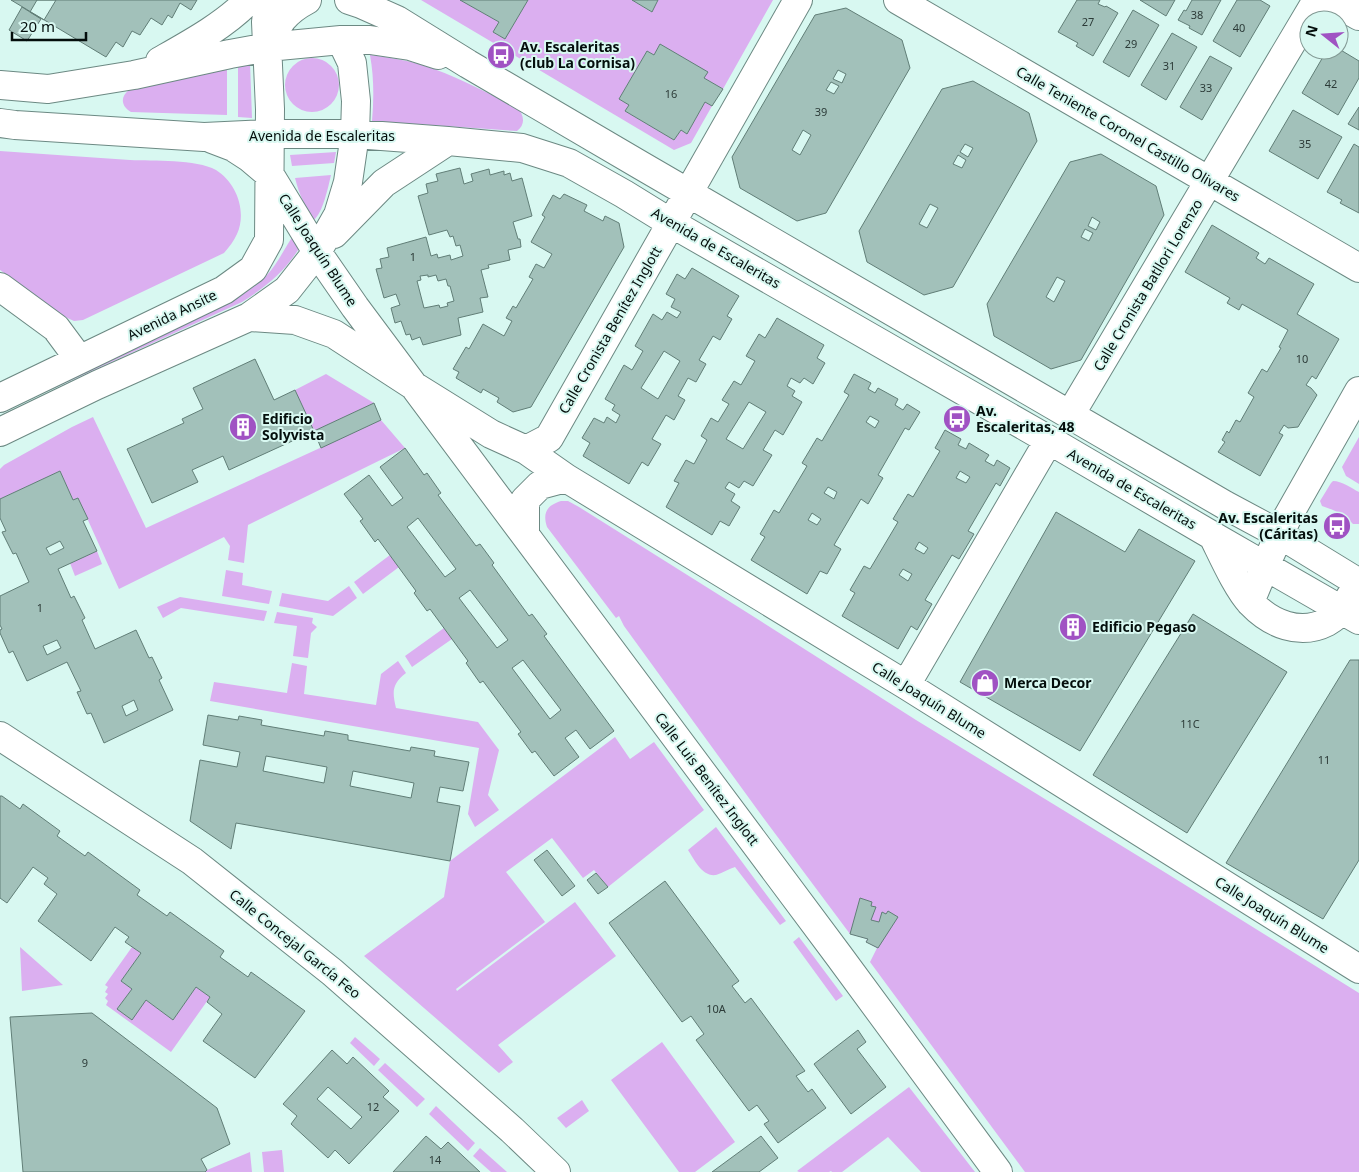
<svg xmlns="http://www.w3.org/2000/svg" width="1359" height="1172" viewBox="0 0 1359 1172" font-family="'Noto Sans',sans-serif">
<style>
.green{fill:#dbaff0}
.building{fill:#a2c1ba;stroke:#617e77;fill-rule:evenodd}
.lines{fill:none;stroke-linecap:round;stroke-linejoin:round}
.minor-casing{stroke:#6c8983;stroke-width:30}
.minor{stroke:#fff;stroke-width:28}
.labels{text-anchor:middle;stroke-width:4;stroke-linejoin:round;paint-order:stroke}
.number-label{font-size:11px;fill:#2c3b38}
.poi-label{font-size:14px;font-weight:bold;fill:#040e0c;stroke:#d8f8f1;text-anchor:start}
.street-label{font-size:14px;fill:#040e0c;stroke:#d8f8f1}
</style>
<rect width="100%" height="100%" fill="#d8f8f1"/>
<path class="green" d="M421 0H460L499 22 493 32 505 39 528 0H632L651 12 658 0H773L723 89 704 78 707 72 660 44 654 55 647 51 619 99 629 105 625 111 674 140 681 130 687 134 705 102 712 106 691 143 674 150Z
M370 55C388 57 405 60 422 65 455 75 486 93 517 107 524 115 526 124 517 131L372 121C374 99 374 77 370 55Z
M285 85a27 27 0 1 1 54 0a27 27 0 1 1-54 0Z
M250 63 252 118 238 117V66Z
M227 69V115L131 112C121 106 120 97 129 90Z
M0 151C43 154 86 157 130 160 153 161 196 159 216 170 237 183 247 212 237 234 234 241 229 247 224 253L83 320 74 321 63 316 0 270Z
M336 152 334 163 292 166 290 155Z
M331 175C328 188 323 212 314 220 305 207 299 194 295 178Z
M293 236 301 245C286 271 267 286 242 302L0 413V408L239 297C249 290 259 284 267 275 278 263 284 249 293 236Z
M326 374 374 403 314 431 295 390Z
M93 417 146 528 381 420 405 448 248 525 244 563 228 560 230 546 224 537 119 589 78 498 73 500 60 471 0 499V469L4 465 72 427Z
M1359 437V484L1346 476 1342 467Z
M1333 481C1342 481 1351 488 1359 492V524H1353C1344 514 1334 510 1322 506L1320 501 1331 483Z
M561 501H568L579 507 759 620 916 720 1166 873 1359 993V1172H1025L870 962 877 948 866 942 867 939 850 934 762 816 624 626 619 616 616 618 547 527C542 512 548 505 561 501Z
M97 551 102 564 75 576 70 563Z
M390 555 399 567 363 594 354 582Z
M226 570 243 573 242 585 272 591 269 604 222 596Z
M349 586 357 598 333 616 279 606 282 593 328 601Z
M180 597 267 611 264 621 181 608 163 618 157 607Z
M277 612 313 618 312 623 317 627 311 633 308 658 293 656 297 626 274 623Z
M444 628 452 639 412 667 405 656Z
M398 661 406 673C392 684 392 691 396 708L478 722 499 750 488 795 499 810 475 827 468 814 479 748 210 701 214 682 287 693 292 663 307 666 304 694 376 705 381 674Z
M615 737 630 759 654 742 704 810 608 887 594 870 583 878 552 838 506 872 545 922 456 989 457 991 575 902 616 956 498 1045 513 1062 499 1073 364 956 444 897 450 861Z
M716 827 786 921 780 925 735 867C729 869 722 873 716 875 702 877 694 859 688 850Z
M799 937 843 996 836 1001 793 942Z
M20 947 63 985 22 991Z
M132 947 141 953 121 981 132 989 117 1009 146 1000 173 1020 196 987 210 997 171 1052 106 1005 108 1001 105 998 108 994 105 992 108 987 105 985Z
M355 1037 380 1059 374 1066 350 1043Z
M662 1042 735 1142 695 1172H679L611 1080Z
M385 1063 425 1099 417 1107 378 1070Z
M909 1087 975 1172H921L888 1137 842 1172H832L831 1171 829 1172H799L797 1171Z
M582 1100 589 1111 566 1128 557 1118Z
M436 1106 475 1143 468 1151 429 1114Z
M480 1148 507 1172H491L473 1156Z
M282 1150 284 1172H264L262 1152Z
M250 1152 252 1172H205L207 1170Z"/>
<path class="building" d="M11 0H197L191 10 180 3 172 18 168 15 162 25 151 18 140 35 132 31 123 47 116 42 106 57Z
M37 0H56L44 20 30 12Z
M460 0H528L505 39 493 32 499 22Z
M632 0H658L652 12Z
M1077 0H1100L1098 4 1105 7 1106 6 1118 13 1093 56 1076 46 1078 43 1058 32Z
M1140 0H1175L1166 16Z
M1192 0H1221L1202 35 1189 28 1190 26 1178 20 1184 10 1186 11Z
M1237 0H1260L1270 6 1240 57 1213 41Z
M22 7 41 19 27 41 9 30Z
M846 8 902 40 910 68 826 213 797 221 740 188 732 157 815 15ZM838 70 846 74 842 83 833 79ZM831 82 839 86 834 94 826 90ZM803 130 811 135 800 155 792 150Z
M1133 10 1159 25 1129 77 1103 62Z
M1172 33 1197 47 1166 100 1141 85Z
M660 44 708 72 704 78 723 89 712 106 705 102 687 134 681 130 674 140 625 111 629 105 619 99 647 51 654 55Z
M1339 49 1359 61V78L1338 115 1302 93 1327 50Z
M1210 56 1232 68 1202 120 1180 107Z
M973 81 1029 113 1037 141 953 287 924 295 867 262 859 231 942 89ZM965 144 973 148 968 157 960 152ZM958 155 966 160 962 168 953 164ZM930 204 938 208 927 228 919 224Z
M1359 107V130L1348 124Z
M1293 110 1342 137 1318 179 1269 151Z
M1354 144 1359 147V213L1340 203 1342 200 1327 192Z
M1101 154 1156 186 1164 215 1081 360 1051 369 994 336 987 304 1070 162ZM1092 217 1100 222 1096 230 1088 226ZM1085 229 1093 233 1089 241 1081 237ZM1057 277 1065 281 1054 302 1046 297Z
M460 168 464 184 473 181 471 174 489 169 490 175 504 171V175L510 173 512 181 522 178 532 216 513 222 518 239H520L521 247 508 250 510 260 488 265 489 268 481 270 488 297 480 298 483 312 458 318 461 335 423 345 420 337 412 340 410 334 406 335 401 321 395 323 391 308 400 305 396 294 384 298 376 269 382 268 380 259 389 257 387 248 426 237 431 256 437 254 438 258 450 255 451 260 463 256 460 245 456 246 453 236 450 237 447 230 429 235 418 196 428 193 426 184 438 181 436 174ZM428 275V277L436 275 438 281 446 279 448 286H450L454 301 447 303 448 306 440 308 439 305 424 308 417 281 421 280 420 276Z
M564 194 587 205 584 211 603 221 605 216 619 223 624 247 531 407 513 412 497 402 499 398 483 389 481 393 456 378 459 372 453 369 466 347 469 349 483 324 504 336 512 321 506 318 513 306 516 308 533 279 529 277 536 264 544 268 552 254 531 242 545 217 542 215 553 195 560 199Z
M1212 225 1259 253 1256 258 1265 264 1269 258 1314 284 1297 314 1339 339 1316 379 1312 376 1306 385 1311 388 1317 395 1298 427 1288 428 1284 425 1279 433 1283 435 1260 476 1218 452 1225 442 1222 440 1227 431 1229 433 1236 420 1240 422 1254 397 1248 393 1262 369 1267 372 1281 348 1279 347 1288 330 1242 304 1239 310 1227 303 1230 298 1185 272Z
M692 268 739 296 727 316 732 319 720 340 713 336 699 360 706 364 696 382 688 378 678 396 685 400 674 420 666 415 652 439 661 444 648 466 642 462 629 484 583 456 590 443 582 438 594 418 604 423 607 417 616 423 620 415 612 410 615 405 605 399 624 365 632 370 643 351 635 346 653 314 662 320 667 312 677 318 681 312 671 307 675 299 666 294 677 274 685 279ZM664 351 680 361 658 399 641 388Z
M777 318 824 345 817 358 825 363 813 384 804 378 800 383 791 378 787 386 795 391 792 396 802 402 783 435 775 430 763 450 772 455 753 486 744 481 739 488 729 482 725 488 735 494 731 501 740 507 729 526 720 521 712 535 666 507 679 483 674 481 686 460 694 464 707 440 701 436 711 418 718 422 729 404 722 400 734 381 741 385 755 361 746 356 759 334 765 338ZM749 402 766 412 743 449 726 439Z
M255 359 274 400 295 390 314 431 229 470 223 456 192 470 198 482 152 503 127 449 184 423 182 419 203 409 193 388Z
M854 374 871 383 868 389 875 393 878 388 898 399 895 405 903 410 907 404 920 412 909 430 905 428 878 475 883 478 868 504 861 499 834 545 841 549 827 574 820 571 807 594 751 560 765 537 760 534 774 510 779 513 807 466 802 463 817 438 822 441 849 395 844 392ZM870 416 879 421 875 428 866 422ZM828 487 837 492 834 499 824 493ZM812 513 821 519 817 525 808 520Z
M374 403 381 420 321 448 314 431Z
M945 430 961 439 958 445 966 449 969 443 989 455 985 461 994 466 997 460 1010 468 1000 486 996 483 968 531 974 534 959 559 952 555 925 600 932 604 917 630 911 626 898 649 842 616 855 593 850 590 864 566 870 569 898 522 893 519 908 494 913 497 940 451 935 448ZM960 471 970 477 966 483 956 478ZM919 542 928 548 924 554 915 549ZM903 569 912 574 908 581 899 575Z
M405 448 424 475 427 473 441 493 438 495 476 546 480 544 494 563 492 565 529 616 532 614 547 634 544 636 614 731 590 749 576 730 565 738 579 757 554 776 535 751 532 753 518 734 521 732 483 681 480 683 466 663 468 661 430 609 427 611 414 593 416 591 378 539 375 542 360 521 363 519 344 494 369 475 392 506 403 498 380 467ZM418 518 456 569 445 577 407 527ZM470 590 508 640 497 648 459 598ZM523 660 561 710 550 719 512 668Z
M60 471 73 500 78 498 88 519 83 521 97 551 58 569 71 598 74 596 85 618 82 620 95 649 136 630 149 658 152 657 162 678 159 680 173 710 104 743 91 713 87 714 77 692 81 691 67 662 27 681 13 651 9 653 0 633V630L2 629 0 625V596L29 582 16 553 13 554 2 532 6 531 0 518V499ZM60 541 64 548 50 555 46 548ZM57 640 61 648 47 655 43 646ZM134 700 138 710 126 716 122 706Z
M1056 512 1125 552 1139 529 1195 561 1080 751 960 682Z
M1193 614 1287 672 1187 833 1093 775Z
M1350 660H1359V860L1323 919 1226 863Z
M208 715 238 720 239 716 262 720 261 725 324 736 325 731 348 735V740L410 751 411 747 435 751 434 756 469 762 463 791 440 787 437 802 460 806 450 861 236 823 231 849 190 821 200 760 237 767 240 752 203 745ZM266 756 327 767 324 783 263 771ZM353 771 414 783 411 798 350 786Z
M0 796H2L20 809 23 804 60 831 57 836 85 856 88 852 140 890 137 895 167 916 170 912 224 951 220 957 248 977 251 972 305 1011 255 1078 203 1041 222 1014 207 1002 210 997 196 987 173 1020 146 1000 132 1020 117 1009 132 989 121 981 141 953 125 942 129 937 115 927 91 961 38 921 57 894 44 884 48 878 33 867 7 903 0 898Z
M547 850 575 886 562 896 534 860Z
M596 873 608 887 598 894 587 880Z
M665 881 739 981 732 986 745 1003 751 998 805 1071 796 1076 808 1092 812 1089 826 1108 778 1143 764 1124 769 1121 757 1105 749 1111 696 1040 704 1034 691 1016 682 1022 609 923Z
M860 898 872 902 871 906 876 907 871 920 879 922 882 912 886 914 888 911 898 917 878 948 866 942 868 939 850 934Z
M92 1013 217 1108 230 1144 201 1159 207 1170 205 1172H23L10 1017Z
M858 1030 866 1042 857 1049 886 1087 851 1114 814 1064Z
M332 1050 347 1064 353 1057 389 1091 383 1097 399 1111 349 1164 335 1150 328 1158 291 1124 297 1116 283 1104ZM328 1087 362 1117 351 1129 317 1099Z
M426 1136 441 1149 448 1142 480 1172H393Z
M761 1136 778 1158 759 1172H712Z"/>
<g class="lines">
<defs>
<path id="minor" d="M349 0 361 4 397 20 468 64 642 166 1225 505 1279 534 1359 583
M898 0 1359 268
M1331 0 1359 16
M268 46C276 24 286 11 307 0
M160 61C190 44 225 25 249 0
M0 85 48 89 134 75 230 54 268 47 341 40H370L410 46 438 55
M0 123 15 125 204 137 270 134H355L448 141 522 148 569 163 624 194 671 223 1049 440 1213 536 1359 620
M212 139 233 147 250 158 270 175 317 252 355 307 839 956 998 1172
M334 234 384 183 448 141
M0 287 56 328 79 359
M249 317 295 320 334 334 414 386 491 434 526 450 566 478 906 685 1359 969
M0 398 224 290 253 269 269 240 270 109 266 22 267 14 272 0
M1070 415 1317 0
M0 432 97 385 249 317 287 290 317 252 338 215 348 182 355 134 356 101 352 63 341 40
M526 450 549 438 798 0
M525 534V500L540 485 566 478
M1213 536C1223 556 1237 588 1251 603 1271 624 1300 636 1327 622 1332 619 1338 615 1342 610 1345 607 1348 602 1350 597
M1250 602 1265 566 1287 518 1359 391
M906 685 1049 440
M0 736 192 861 332 972 512 1130 556 1172"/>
</defs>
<use href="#minor" class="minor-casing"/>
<use href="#minor" class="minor"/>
</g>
<defs>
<symbol id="bus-disc" viewBox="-11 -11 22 22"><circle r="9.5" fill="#a052c3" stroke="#d8f8f1"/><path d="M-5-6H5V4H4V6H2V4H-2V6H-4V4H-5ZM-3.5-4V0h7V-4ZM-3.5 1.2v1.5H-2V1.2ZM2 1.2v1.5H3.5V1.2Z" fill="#fff"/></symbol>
<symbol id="building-disc" viewBox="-11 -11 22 22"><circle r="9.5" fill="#a052c3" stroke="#d8f8f1"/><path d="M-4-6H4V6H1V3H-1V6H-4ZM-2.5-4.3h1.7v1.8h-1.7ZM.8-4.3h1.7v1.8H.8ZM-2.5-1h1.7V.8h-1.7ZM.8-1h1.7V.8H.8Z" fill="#fff"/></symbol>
<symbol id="shop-disc" viewBox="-11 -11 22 22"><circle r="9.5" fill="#a052c3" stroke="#d8f8f1"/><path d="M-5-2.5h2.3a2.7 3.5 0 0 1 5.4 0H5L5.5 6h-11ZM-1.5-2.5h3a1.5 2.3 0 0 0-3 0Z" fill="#fff"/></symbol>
</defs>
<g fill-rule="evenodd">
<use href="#bus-disc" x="485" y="39" width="32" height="32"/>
<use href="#bus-disc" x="941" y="403" width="32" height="32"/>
<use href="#building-disc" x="227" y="411" width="32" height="32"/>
<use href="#bus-disc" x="1321" y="510" width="32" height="32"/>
<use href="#building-disc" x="1057" y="611" width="32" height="32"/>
<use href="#shop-disc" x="969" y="667" width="32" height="32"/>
</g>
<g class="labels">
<g class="number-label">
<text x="1197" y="19">38</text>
<text x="1088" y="26">27</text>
<text x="1239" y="32">40</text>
<text x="1131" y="48">29</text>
<text x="1169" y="70">31</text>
<text x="1331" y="88">42</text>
<text x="1206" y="92">33</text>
<text x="671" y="98">16</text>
<text x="821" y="116">39</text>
<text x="1305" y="148">35</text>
<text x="413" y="261">1</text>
<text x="1302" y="363">10</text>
<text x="40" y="612">1</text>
<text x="1190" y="728">11C</text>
<text x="1324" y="764">11</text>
<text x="716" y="1013">10A</text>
<text x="85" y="1067">9</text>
<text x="373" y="1111">12</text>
<text x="435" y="1164">14</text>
</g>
<g class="poi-label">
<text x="520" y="52">Av. Escaleritas<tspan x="520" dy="16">(club La Cornisa)</tspan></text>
<text x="976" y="416">Av.<tspan x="976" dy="16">Escaleritas, 48</tspan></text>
<text x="262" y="424">Edificio<tspan x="262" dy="16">Solyvista</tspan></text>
<text x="1318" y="523" text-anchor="end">Av. Escaleritas<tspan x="1318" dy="16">(Cáritas)</tspan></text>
<text x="1092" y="632">Edificio Pegaso</text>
<text x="1004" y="688">Merca Decor</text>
</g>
<g class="street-label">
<text transform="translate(1128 134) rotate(30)" y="5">Calle Teniente Coronel Castillo Olivares</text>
<text x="322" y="141">Avenida de Escaleritas</text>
<text transform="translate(716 248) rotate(30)" y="5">Avenida de Escaleritas</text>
<text transform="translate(318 250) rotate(57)" y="5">Calle Joaquín Blume</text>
<text transform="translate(1148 285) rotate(-59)" y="5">Calle Cronista Batllori Lorenzo</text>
<text transform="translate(172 315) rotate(-26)" y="5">Avenida Ansite</text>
<text transform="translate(610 330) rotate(-60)" y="5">Calle Cronista Benítez Inglott</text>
<text transform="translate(1132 489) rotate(30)" y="5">Avenida de Escaleritas</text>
<text transform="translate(929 700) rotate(32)" y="5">Calle Joaquín Blume</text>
<text transform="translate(707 779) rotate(53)" y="5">Calle Luis Benítez Inglott</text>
<text transform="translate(1272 915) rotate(32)" y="5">Calle Joaquín Blume</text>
<text transform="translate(295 944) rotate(39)" y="5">Calle Concejal García Feo</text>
</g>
</g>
<g transform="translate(1324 35) rotate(287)"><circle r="24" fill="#d8f8f1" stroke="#839a95"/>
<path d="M0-4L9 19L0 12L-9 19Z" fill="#a052c3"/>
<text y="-8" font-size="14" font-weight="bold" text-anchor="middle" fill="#040e0c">N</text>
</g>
<path d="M12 32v8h74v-8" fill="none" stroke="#040e0c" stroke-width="2.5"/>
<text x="20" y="32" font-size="15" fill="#040e0c" stroke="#d8f8f1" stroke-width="4" paint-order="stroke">20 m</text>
</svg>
